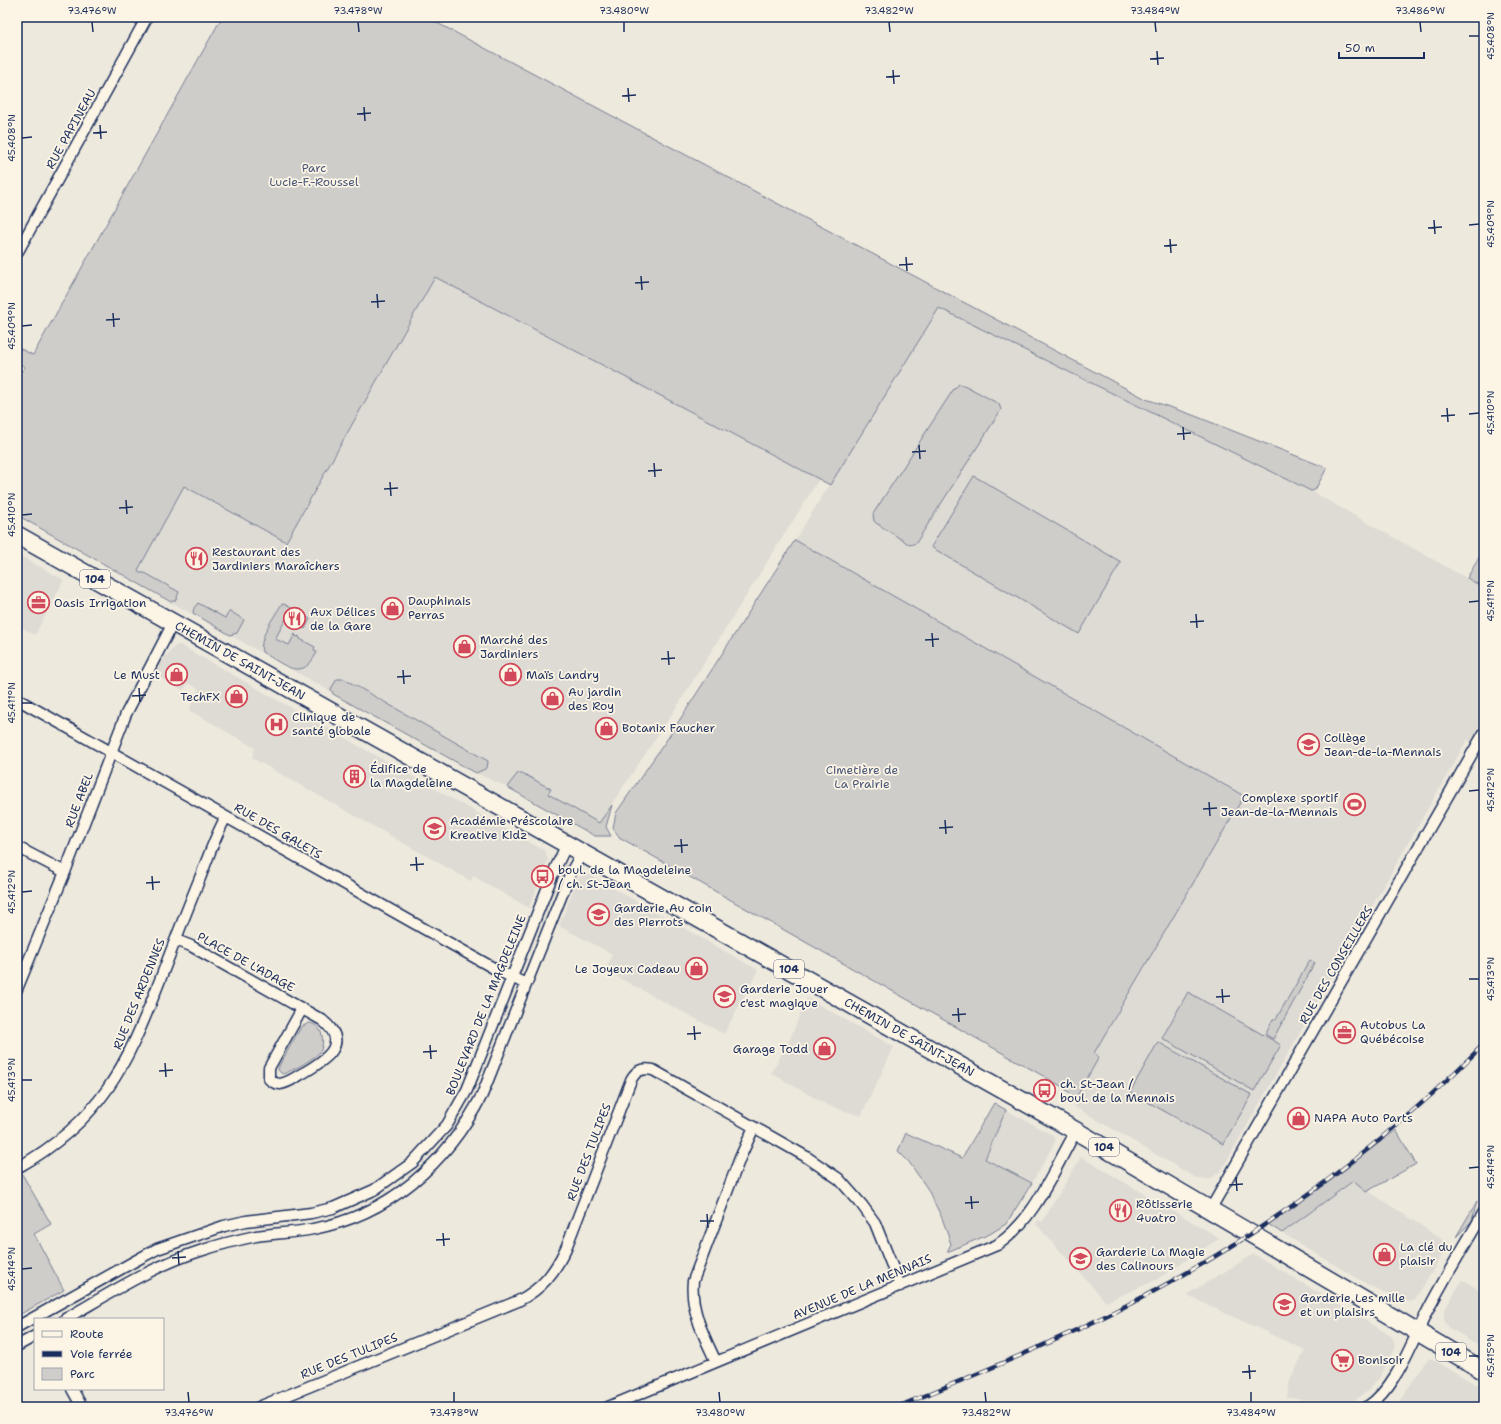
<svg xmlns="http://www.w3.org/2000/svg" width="1501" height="1424" viewBox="0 0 1501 1424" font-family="'Shantell Sans',sans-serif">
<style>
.built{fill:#dedbd4}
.green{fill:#cfcdca;stroke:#757e94}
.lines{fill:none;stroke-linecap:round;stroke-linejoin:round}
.minor-casing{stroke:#1b2f5e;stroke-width:13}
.primary-casing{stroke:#1b2f5e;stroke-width:20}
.minor{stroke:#fcf5e5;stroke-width:10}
.primary{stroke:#fcf5e5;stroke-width:17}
.rail-casing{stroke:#1b2f5e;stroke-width:4.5}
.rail{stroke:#fcf5e5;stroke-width:3;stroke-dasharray:9;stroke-linecap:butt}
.ticks{fill:none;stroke:#1b2f5e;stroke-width:1.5}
.labels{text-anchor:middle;stroke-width:3.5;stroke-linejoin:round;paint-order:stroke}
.shield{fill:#fcf5e5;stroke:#5e6a86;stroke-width:1}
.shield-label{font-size:11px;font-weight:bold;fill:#1b2f5e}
.street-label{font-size:12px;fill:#1b2f5e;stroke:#fcf5e5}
.park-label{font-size:12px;fill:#485679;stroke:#fcf5e5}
.poi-label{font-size:12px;fill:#1b2f5e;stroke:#fcf5e5;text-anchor:start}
.neatline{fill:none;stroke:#1b2f5e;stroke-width:1.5}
.ticks-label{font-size:10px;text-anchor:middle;fill:#1b2f5e}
</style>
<rect width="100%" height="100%" fill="#eee9dd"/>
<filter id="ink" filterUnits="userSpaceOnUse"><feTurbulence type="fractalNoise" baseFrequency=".025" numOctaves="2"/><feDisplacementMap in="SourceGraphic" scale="8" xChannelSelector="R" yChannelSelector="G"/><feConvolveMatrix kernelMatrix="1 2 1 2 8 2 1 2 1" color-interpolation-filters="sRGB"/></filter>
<g filter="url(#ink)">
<path class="built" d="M435 277 819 479 676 708 599 823 507 787 476 773 130 579 182 485 286 542Z
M939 308 1311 491 1484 588V749L1467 740 1221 1171 1210 1179 1196 1178 1075 1107V1103L1076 1098 1099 1057 1094 1053 1244 796 795 540Z
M17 554 64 580 35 635 17 625Z
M180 645 545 851 548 860 529 908 473 876 471 881 252 758 255 748 189 710 199 689 188 683 183 690 153 674 164 654 166 656 175 646Z
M583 875H590L758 970 724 1034 606 971 612 954 559 926 578 878Z
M807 998 894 1047 861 1116 827 1105 771 1073 789 1041Z
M1006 1110 1052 1135 1055 1139V1142L1032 1183 985 1159Z
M1081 1157 1220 1238 1156 1280 1106 1302 1036 1224 1038 1220 1042 1222Z
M1353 1181 1449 1244 1414 1301 1407 1302 1370 1286 1282 1233Z
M1254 1254 1391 1336 1394 1341 1395 1349 1380 1377 1368 1391 1355 1400 1341 1403 1287 1398 1289 1383 1305 1350 1186 1295Z
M1462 1280 1484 1292V1348L1449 1328 1444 1320V1311Z
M1428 1359H1432L1484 1389V1407H1395Z"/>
<path class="green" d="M222 17H426L1146 399 1190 414 1327 468 1315 490 1311 491 939 308 830 485 435 277 286 542 184 486 138 570 140 573H145L179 592 176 600 171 602 17 515V372L22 371 25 367 17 362V347L33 355Z
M959 384 966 386 999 404 1001 410 916 543 910 545 876 523 874 521 873 514 953 390Z
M974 476 1121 562 1079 634 931 547Z
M795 540 1244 796 1094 1053 1099 1057 1076 1098 1061 1086 626 841 619 837 613 828 616 813 670 735Z
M1484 549V588L1467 578Z
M198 603 225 618 230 611 244 620 237 633 230 635 193 613 194 608Z
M284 604 310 619 305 629 300 626 302 620 289 613 275 639 289 645 295 634 296 637 299 636 300 639 315 647 314 650 317 652C302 683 285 665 262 652 259 636 273 619 281 605Z
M337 679H344L488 761 487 768 476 773 333 694 331 689Z
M518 773H522L551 789 548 794 599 823 612 805 606 827 611 836H595L507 787Z
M1310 960 1315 963 1273 1039 1265 1034 1273 1019H1276Z
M1188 992 1281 1045 1254 1091 1162 1038Z
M309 1023C316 1024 320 1028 322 1035 323 1039 323 1045 321 1050 318 1057 289 1073 282 1074L278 1070 279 1066 301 1027Z
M1158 1042 1252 1095 1223 1144 1130 1092Z
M994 1103 1006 1110 985 1159 1032 1183 1006 1224 990 1234 947 1252 951 1244 942 1218 927 1188 909 1162 898 1151 906 1133 962 1158Z
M1396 1130 1416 1164 1366 1192 1353 1181 1282 1233 1268 1224 1322 1187Z
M22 1174 51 1224 34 1234 64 1290 17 1316V1177Z
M1477 1201 1472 1221 1456 1237Z"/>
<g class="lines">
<defs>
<path id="minor" d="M17 253 147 17
M17 699 497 970 526 984
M17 847 65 872
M176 940 191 946 322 1020C351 1043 327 1059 305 1072 297 1076 289 1083 280 1084 275 1084 272 1082 269 1079V1068L302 1009
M17 989 65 872 126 714 173 623
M17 1168C102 1120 126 1067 160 980 173 946 186 912 200 878 208 858 215 836 226 817
M1210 1210 1484 733
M65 1319C109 1294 152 1266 200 1251 218 1245 237 1240 256 1236 275 1233 294 1233 313 1229 389 1215 447 1163 482 1095L571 872 582 853
M17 1327 135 1261 157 1249 224 1226 246 1221 311 1213 333 1208 374 1190 412 1163 447 1125 467 1090 555 869 567 844
M17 1346 35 1336
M716 1362C704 1336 690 1310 693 1281L740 1158 754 1127
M72 1389 82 1407
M259 1407 518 1301C542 1289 555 1272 566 1248L631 1080C636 1070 642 1068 653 1070L805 1156 839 1179 862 1205 875 1223 900 1286
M608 1407 997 1245C1035 1220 1054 1169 1076 1131
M1367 1407C1397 1387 1412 1341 1428 1310 1445 1277 1465 1245 1484 1212"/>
<g id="primary">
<path id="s1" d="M17 535 1076 1131 1484 1371"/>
</g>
</defs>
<use href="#minor" class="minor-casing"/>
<use href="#primary" class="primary-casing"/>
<use href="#minor" class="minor"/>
<use href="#primary" class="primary"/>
<defs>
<path id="rail" d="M897 1407C980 1373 1063 1339 1143 1297 1268 1231 1384 1145 1484 1044"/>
</defs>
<use href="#rail" class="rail-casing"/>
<use href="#rail" class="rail"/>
</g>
</g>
<path class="ticks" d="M92 22 93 32M358 22 359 32M624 22V32M889 22 890 32M1155 22 1156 32M1420 22 1421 32M1469 36H1479M1157 51 1158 65M1150 59 1164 58M893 70 894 84M886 77 900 76M628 88 629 102M622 96 636 95M364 107 365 121M357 114 371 113M100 125 101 139M93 133 107 132M22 138 32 137M1434 220 1435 234M1469 225 1479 224M1428 228 1442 227M1170 239 1171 253M1164 246 1177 245M906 257 907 271M899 265 913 264M641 276 642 290M635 283 649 282M377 294 378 308M371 302 385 301M113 313 114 327M106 320 120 319M22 326 32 325M1447 408 1448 422M1469 414 1479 413M1441 416 1455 415M1183 427 1184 440M1177 434 1191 433M919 445 920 459M912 452 926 451M654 463 655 477M648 471 662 470M390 482 391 496M384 489 398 488M126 500 127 514M119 508 133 507M22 515 32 514M1469 602 1479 601M1196 614 1197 628M1190 622 1204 621M932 633 933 647M925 640 939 639M668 651 669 665M661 659 675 658M403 670 404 684M397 677 411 676M139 688 140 702M132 696 146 695M22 703H32M1469 791 1479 790M1209 802 1210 816M1203 809 1217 808M945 820 946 834M939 828 953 827M681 839 682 853M674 846 688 845M416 857 417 871M410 865 424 864M152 876 153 890M146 883 160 882M22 892 32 891M1469 979H1479M1222 989 1223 1003M1216 997 1230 996M958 1008 959 1022M952 1015 966 1014M694 1026 695 1040M687 1034 701 1033M430 1045 431 1059M423 1052 437 1051M165 1063 166 1077M159 1071 173 1070M22 1080H32M1469 1168 1479 1167M1236 1177 1237 1191M1229 1185 1243 1184M971 1196 972 1209M965 1203 979 1202M707 1214 708 1228M700 1221H714M443 1233 444 1246M436 1240 450 1239M178 1251 179 1265M172 1258 186 1257M22 1269 32 1268M1469 1356H1479M1249 1365 1250 1379M1242 1372 1256 1371M188 1392 189 1402M454 1392V1402M719 1392 720 1402M985 1392 986 1402M1251 1392V1402"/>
<defs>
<symbol id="restaurant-ring" viewBox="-11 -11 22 22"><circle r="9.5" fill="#fcf5e5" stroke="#d1495b" stroke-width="1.5"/><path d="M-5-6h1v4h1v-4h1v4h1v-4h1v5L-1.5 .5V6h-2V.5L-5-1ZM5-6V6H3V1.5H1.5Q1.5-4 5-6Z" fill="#d1495b"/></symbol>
<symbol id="office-ring" viewBox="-11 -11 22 22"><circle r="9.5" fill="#fcf5e5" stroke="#d1495b" stroke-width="1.5"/><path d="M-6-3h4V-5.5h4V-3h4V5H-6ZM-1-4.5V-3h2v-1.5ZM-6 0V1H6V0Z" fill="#d1495b"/></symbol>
<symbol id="shop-ring" viewBox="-11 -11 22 22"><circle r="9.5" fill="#fcf5e5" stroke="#d1495b" stroke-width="1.5"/><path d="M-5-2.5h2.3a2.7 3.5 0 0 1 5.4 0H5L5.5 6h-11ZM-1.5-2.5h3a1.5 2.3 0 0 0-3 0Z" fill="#d1495b"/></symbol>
<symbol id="hospital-ring" viewBox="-11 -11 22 22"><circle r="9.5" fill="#fcf5e5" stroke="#d1495b" stroke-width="1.5"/><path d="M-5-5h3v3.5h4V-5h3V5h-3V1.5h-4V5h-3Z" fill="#d1495b"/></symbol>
<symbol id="school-ring" viewBox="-11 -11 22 22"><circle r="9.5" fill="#fcf5e5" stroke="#d1495b" stroke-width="1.5"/><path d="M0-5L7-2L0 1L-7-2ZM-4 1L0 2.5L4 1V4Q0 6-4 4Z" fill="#d1495b"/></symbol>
<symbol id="building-ring" viewBox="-11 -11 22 22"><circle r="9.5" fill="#fcf5e5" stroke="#d1495b" stroke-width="1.5"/><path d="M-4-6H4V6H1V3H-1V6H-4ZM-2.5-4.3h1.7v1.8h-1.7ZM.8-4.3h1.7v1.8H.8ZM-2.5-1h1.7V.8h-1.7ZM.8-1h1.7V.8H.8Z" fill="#d1495b"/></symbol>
<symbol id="stadium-ring" viewBox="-11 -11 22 22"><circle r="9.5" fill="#fcf5e5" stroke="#d1495b" stroke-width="1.5"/><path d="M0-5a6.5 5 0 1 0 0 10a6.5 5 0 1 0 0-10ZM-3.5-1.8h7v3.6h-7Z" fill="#d1495b"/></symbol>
<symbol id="bus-ring" viewBox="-11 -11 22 22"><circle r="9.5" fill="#fcf5e5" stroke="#d1495b" stroke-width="1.5"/><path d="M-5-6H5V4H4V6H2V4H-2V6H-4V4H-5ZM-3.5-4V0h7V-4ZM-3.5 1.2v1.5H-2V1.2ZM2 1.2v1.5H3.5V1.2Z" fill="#d1495b"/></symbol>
<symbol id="supermarket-ring" viewBox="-11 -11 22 22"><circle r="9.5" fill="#fcf5e5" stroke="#d1495b" stroke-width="1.5"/><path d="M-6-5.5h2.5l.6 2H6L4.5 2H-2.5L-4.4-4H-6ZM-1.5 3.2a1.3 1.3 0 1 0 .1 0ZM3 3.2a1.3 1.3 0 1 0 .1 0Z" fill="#d1495b"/></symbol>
</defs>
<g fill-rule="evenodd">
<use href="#restaurant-ring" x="184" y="546" width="25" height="25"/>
<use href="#office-ring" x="26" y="590" width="25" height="25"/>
<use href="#shop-ring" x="380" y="596" width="25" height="25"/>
<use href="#restaurant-ring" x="282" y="606" width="25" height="25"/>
<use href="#shop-ring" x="452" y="634" width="25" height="25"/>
<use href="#shop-ring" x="164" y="662" width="25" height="25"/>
<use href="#shop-ring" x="498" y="662" width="25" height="25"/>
<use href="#shop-ring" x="224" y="684" width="25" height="25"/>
<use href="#shop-ring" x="540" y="686" width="25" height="25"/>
<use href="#hospital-ring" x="264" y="712" width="25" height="25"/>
<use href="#shop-ring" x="594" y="716" width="25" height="25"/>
<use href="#school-ring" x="1296" y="732" width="25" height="25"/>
<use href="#building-ring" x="342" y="764" width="25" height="25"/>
<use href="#stadium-ring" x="1342" y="792" width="25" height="25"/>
<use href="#school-ring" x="422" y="816" width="25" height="25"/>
<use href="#bus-ring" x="530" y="864" width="25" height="25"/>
<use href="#school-ring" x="586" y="902" width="25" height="25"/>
<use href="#shop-ring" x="684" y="956" width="25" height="25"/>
<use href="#school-ring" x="712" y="984" width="25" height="25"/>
<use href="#office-ring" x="1332" y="1020" width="25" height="25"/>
<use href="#shop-ring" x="812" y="1036" width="25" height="25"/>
<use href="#bus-ring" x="1032" y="1078" width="25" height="25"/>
<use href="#shop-ring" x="1286" y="1106" width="25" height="25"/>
<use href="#restaurant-ring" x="1108" y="1198" width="25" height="25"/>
<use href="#shop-ring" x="1372" y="1242" width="25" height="25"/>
<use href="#school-ring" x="1068" y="1246" width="25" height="25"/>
<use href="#school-ring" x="1272" y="1292" width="25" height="25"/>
<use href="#supermarket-ring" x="1330" y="1348" width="25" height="25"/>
</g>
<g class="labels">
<g class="shield">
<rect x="80" y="570" width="30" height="18" rx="3"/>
<rect x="774" y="960" width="30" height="18" rx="3"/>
<rect x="1089" y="1138" width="30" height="18" rx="3"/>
<rect x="1436" y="1343" width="30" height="18" rx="3"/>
</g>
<g class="shield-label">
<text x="95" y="583">104</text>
<text x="789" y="973">104</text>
<text x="1104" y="1151">104</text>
<text x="1451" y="1356">104</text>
</g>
<g class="street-label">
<text transform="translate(71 129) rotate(-61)" y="4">RUE PAPINEAU</text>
<text dy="4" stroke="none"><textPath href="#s1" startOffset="256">CHEMIN DE SAINT-JEAN</textPath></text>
<text transform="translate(79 800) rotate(-69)" y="4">RUE ABEL</text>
<text transform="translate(278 831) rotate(30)" y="4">RUE DES GALETS</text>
<text transform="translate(246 962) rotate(29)" y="4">PLACE DE L'ADAGE</text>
<text transform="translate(1336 965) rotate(-60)" y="4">RUE DES CONSEILLERS</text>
<text transform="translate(139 994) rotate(-68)" y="4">RUE DES ARDENNES</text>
<text transform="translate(486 1005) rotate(-68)" y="4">BOULEVARD DE LA MAGDELEINE</text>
<text dy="4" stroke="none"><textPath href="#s1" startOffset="1024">CHEMIN DE SAINT-JEAN</textPath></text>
<text transform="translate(589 1152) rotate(-69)" y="4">RUE DES TULIPES</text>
<text transform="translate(862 1287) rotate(-23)" y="4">AVENUE DE LA MENNAIS</text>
<text transform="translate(349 1356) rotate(-22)" y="4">RUE DES TULIPES</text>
</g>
<g class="park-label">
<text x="314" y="172">Parc<tspan x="314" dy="14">Lucie-F.-Roussel</tspan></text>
<text x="862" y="774">Cimetière de<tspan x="862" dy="14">La Prairie</tspan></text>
</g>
<g class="poi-label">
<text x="212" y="556">Restaurant des<tspan x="212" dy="14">Jardiniers Maraîchers</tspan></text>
<text x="408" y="605">Dauphinais<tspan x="408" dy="14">Perras</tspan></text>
<text x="54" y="607">Oasis Irrigation</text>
<text x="310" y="616">Aux Délices<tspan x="310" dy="14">de la Gare</tspan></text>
<text x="480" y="644">Marché des<tspan x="480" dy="14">Jardiniers</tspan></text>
<text x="160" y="679" text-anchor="end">Le Must</text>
<text x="526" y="679">Maïs Landry</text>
<text x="568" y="696">Au jardin<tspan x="568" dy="14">des Roy</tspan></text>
<text x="220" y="701" text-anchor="end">TechFX</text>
<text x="292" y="721">Clinique de<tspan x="292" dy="14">santé globale</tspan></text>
<text x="622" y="732">Botanix Faucher</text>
<text x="1324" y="742">Collège<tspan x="1324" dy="14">Jean-de-la-Mennais</tspan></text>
<text x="370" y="773">Édifice de<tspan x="370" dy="14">la Magdeleine</tspan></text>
<text x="1338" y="802" text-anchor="end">Complexe sportif<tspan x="1338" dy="14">Jean-de-la-Mennais</tspan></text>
<text x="450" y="825">Académie Préscolaire<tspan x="450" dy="14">Kreative Kidz</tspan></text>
<text x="558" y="874">boul. de la Magdeleine<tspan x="558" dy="14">/ ch. St-Jean</tspan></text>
<text x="614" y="912">Garderie Au coin<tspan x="614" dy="14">des Pierrots</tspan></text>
<text x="680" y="973" text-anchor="end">Le Joyeux Cadeau</text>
<text x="740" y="993">Garderie Jouer<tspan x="740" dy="14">c'est magique</tspan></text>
<text x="1360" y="1029">Autobus La<tspan x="1360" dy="14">Québécoise</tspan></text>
<text x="808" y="1053" text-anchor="end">Garage Todd</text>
<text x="1060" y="1088">ch. St-Jean /<tspan x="1060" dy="14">boul. de la Mennais</tspan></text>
<text x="1314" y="1122">NAPA Auto Parts</text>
<text x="1136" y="1208">Rôtisserie<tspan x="1136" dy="14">4uatro</tspan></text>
<text x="1400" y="1251">La clé du<tspan x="1400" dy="14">plaisir</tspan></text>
<text x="1096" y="1256">Garderie La Magie<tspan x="1096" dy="14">des Calinours</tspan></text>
<text x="1300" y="1302">Garderie Les mille<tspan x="1300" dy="14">et un plaisirs</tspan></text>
<text x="1358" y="1364">Bonisoir</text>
</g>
</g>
<rect width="1501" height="1424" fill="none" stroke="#fcf5e5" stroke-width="44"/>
<rect x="34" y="1318" width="130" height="72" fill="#fcf5e5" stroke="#a2a6af"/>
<rect x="42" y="1331" width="20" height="6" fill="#fcf5e5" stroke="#a2a6af"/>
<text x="70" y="1338" font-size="12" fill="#1b2f5e">Route</text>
<rect x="42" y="1351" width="20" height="6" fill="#1b2f5e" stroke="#a2a6af"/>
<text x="70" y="1358" font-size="12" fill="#1b2f5e">Voie ferrée</text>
<rect x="42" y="1368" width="20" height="12" fill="#cfcdca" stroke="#a2a6af"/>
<text x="70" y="1378" font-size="12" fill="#1b2f5e">Parc</text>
<path d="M1339 52v6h85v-6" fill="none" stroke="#1b2f5e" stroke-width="2"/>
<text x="1345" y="52" font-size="12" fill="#1b2f5e" stroke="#fcf5e5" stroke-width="3" paint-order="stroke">50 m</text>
<rect x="22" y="22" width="1457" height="1380" class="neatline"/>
<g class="ticks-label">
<text x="92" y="14">73.476°W</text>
<text x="358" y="14">73.478°W</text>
<text x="624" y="14">73.480°W</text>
<text x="889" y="14">73.482°W</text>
<text x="1155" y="14">73.484°W</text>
<text x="1420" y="14">73.486°W</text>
<text transform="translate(1490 36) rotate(-90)" y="4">45.408°N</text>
<text transform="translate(11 138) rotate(-90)" y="4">45.408°N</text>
<text transform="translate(1490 224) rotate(-90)" y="4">45.409°N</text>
<text transform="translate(11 326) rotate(-90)" y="4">45.409°N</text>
<text transform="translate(1490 413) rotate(-90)" y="4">45.410°N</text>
<text transform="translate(11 515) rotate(-90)" y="4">45.410°N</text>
<text transform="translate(1490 601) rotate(-90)" y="4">45.411°N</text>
<text transform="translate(11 703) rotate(-90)" y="4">45.411°N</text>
<text transform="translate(1490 790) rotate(-90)" y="4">45.412°N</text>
<text transform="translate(11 892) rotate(-90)" y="4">45.412°N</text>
<text transform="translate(1490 979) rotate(-90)" y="4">45.413°N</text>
<text transform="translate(11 1080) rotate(-90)" y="4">45.413°N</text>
<text transform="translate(1490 1167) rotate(-90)" y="4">45.414°N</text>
<text transform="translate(11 1269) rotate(-90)" y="4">45.414°N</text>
<text transform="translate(1490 1356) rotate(-90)" y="4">45.415°N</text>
<text x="189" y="1416">73.476°W</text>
<text x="454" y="1416">73.478°W</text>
<text x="720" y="1416">73.480°W</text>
<text x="986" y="1416">73.482°W</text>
<text x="1251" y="1416">73.484°W</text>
</g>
</svg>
